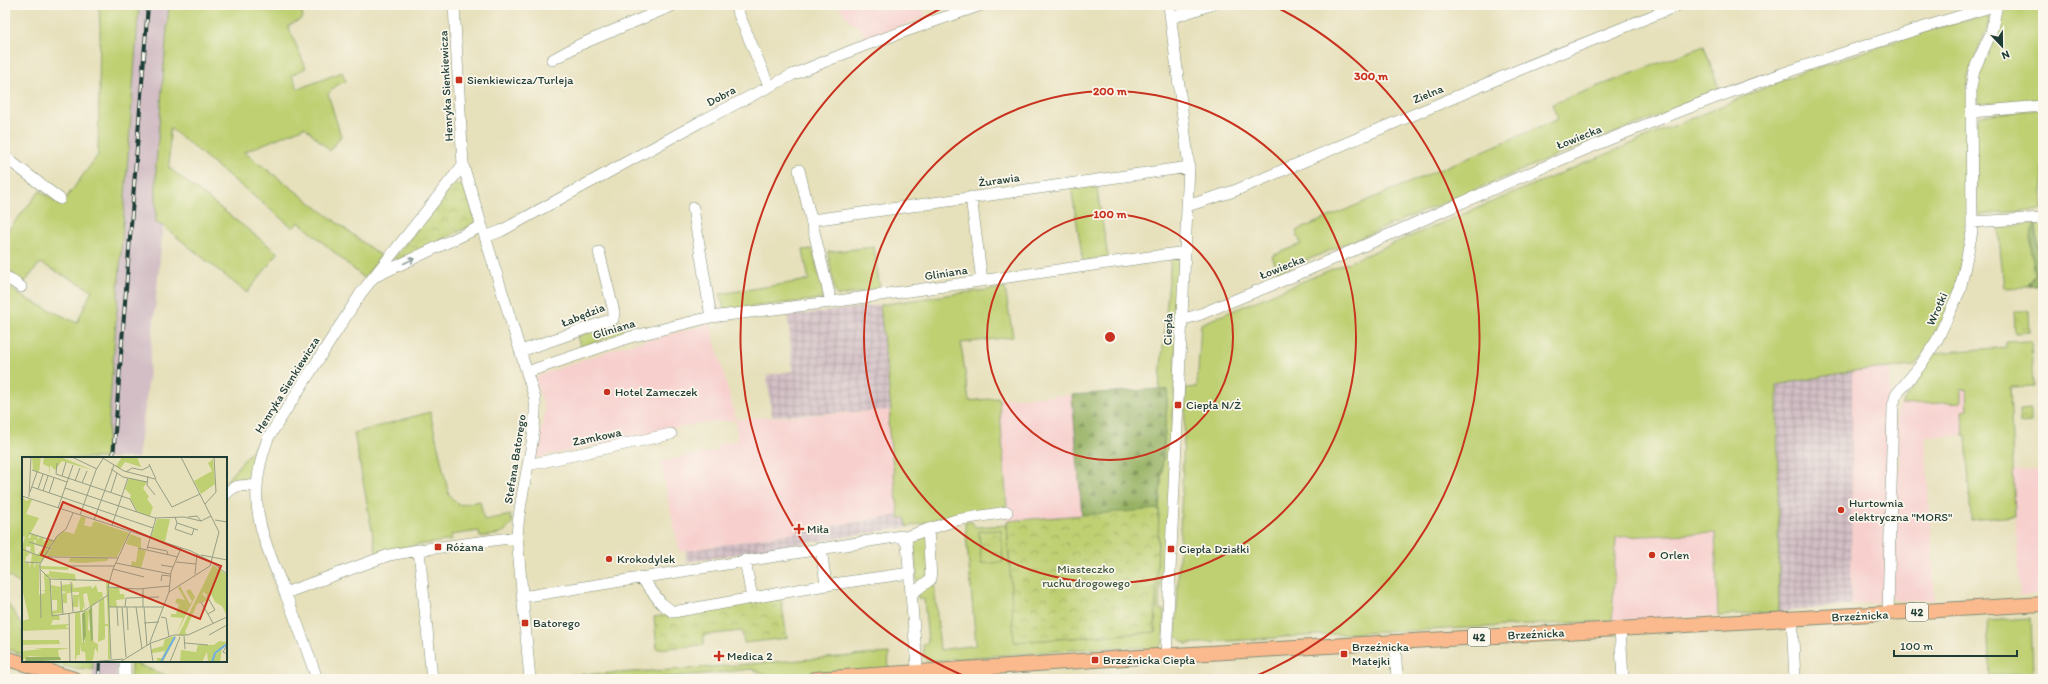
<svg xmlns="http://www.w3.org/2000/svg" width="2048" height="684" viewBox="0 0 2048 684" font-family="Itim,sans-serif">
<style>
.built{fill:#f7d0ce}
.industrial{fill:url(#industrial-grid)}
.railway{fill:#d2bec4}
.green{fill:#bfd073;stroke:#6f8654}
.forest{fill:url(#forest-firs);stroke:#5b784c}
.park{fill:url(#park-crowns);stroke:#6f8654}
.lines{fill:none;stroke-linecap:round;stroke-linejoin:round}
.minor-casing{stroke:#828e78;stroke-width:12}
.major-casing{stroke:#828e78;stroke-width:16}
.minor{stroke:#fff;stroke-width:11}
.major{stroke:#fbba8d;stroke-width:14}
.rail-casing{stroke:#1f3d34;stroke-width:4}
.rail{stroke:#fbf7ec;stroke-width:2.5;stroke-dasharray:8;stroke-linecap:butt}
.oneway{stroke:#8f9e9a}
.ring{fill:none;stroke:#c8321e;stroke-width:2}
.poi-dot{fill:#c8321e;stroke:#fbf7ec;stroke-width:1.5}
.labels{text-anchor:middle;stroke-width:3.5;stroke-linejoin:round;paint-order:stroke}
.shield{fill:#fbf7ec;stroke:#61756b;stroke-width:1}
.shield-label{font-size:11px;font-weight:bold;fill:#1f3d34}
.poi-label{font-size:12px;fill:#1f3d34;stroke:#fbf7ec;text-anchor:start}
.street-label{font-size:12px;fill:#1f3d34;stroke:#fbf7ec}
.park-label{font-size:12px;fill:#3f5a41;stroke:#fbf7ec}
.inset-river{fill:none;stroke:#71aee3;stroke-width:2}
.inset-road{fill:none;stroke:#969f85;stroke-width:1}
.view{fill:#c8321e;fill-opacity:0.15;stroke:#c8321e;stroke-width:2}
.inset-edge{fill:none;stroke:#1f3d34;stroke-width:2}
.centre{fill:#c8321e;stroke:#fbf7ec;stroke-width:2}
.ring-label{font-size:12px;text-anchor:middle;font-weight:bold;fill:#c8321e;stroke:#fbf7ec;stroke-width:3.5;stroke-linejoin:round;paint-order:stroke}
</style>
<defs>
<pattern id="industrial-grid" width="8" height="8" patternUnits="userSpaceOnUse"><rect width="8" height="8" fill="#d2bec4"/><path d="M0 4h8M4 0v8" fill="none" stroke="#aa9ca0"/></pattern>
<pattern id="forest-firs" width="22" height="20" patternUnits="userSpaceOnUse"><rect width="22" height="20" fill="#97b265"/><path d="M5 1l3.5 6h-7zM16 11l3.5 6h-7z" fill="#7b9254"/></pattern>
<pattern id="park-crowns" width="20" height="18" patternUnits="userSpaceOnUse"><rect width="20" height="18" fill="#bfd073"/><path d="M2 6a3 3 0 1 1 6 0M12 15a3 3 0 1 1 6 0" fill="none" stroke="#9baa5f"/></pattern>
</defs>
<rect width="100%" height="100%" fill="#fbf7ec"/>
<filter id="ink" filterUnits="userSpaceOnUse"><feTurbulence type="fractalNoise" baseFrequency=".025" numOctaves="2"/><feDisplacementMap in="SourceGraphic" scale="8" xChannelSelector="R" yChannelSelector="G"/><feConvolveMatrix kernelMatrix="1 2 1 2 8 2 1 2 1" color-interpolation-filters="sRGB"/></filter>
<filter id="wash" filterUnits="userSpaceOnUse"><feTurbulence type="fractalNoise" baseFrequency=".012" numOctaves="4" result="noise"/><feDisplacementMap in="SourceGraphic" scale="16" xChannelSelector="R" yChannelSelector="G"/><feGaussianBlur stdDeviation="0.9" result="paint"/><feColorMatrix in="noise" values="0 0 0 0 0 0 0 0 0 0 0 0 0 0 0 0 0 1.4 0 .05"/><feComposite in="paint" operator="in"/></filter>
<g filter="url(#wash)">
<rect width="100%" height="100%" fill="#e6e0bb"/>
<path class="built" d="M842 5H921L926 17 865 39 862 30 851 22 839 7Z
M710 324 736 419 891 410 888 424 899 515 680 552 669 504 661 461 718 451 717 445 737 440 736 420 695 424 536 458 545 411 535 378 540 375 623 346Z
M1890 368 1886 592 1881 602 1851 605 1852 371Z
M1961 389H1967L1968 411H1962L1963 435 1925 437 1935 600 1900 601 1890 596 1894 483 1901 462 1896 441 1897 413 1901 405 1961 402Z
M1072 395 1082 516 1007 521 999 399Z
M2043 470V595L2020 596 2013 471Z
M1716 533 1718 616 1612 621 1616 537Z"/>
<path class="industrial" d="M880 305 891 410 772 416 767 375 793 371 788 316Z
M1852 371 1851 605 1779 612 1777 385Z
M899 515V518H905L907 527 687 562 686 551Z"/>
<path class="railway" d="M139 5H169L156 165V223L163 226 147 392 138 458H106Z
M93 661H117L116 679H93Z"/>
<path class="green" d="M99 5H139L106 458H23V586L5 574V288L6 285 23 297 77 323 92 290 40 263 25 282 5 268V234L40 191 61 205 98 155 100 29Z
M169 5H300L303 18 288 26 306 68 292 75 298 89 342 72 346 81 337 85 328 94 341 136 330 151 305 127 244 152 381 256 364 278 299 222 293 228 170 128 169 168 278 253 247 293 163 226 156 223V165Z
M2006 5H2043V99L1980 104C1966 84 1993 29 2002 7Z
M1984 15 1989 18 1988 25 1968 76 1969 224 1954 299 1931 343 1915 366 1852 371 1777 385 1779 612 1718 616 1715 533 1616 537 1612 621 1301 636 1186 644 1176 636 1186 388 1197 387 1201 324 1793 76 1923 32Z
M1704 46 1720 92 1558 155 1278 272 1272 256 1301 244 1296 231 1558 119 1552 104Z
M2043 109V209L1980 215 1977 211 1975 127 1980 115Z
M1096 183 1108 257 1083 261 1071 187Z
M2043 222V285L2036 224 2031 242 2035 275 2027 287 2004 288 1998 228Z
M874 247 880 289 838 296 835 292 828 252Z
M812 249 824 294 822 299 724 310 720 294 809 280 803 250Z
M1171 258H1177L1180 261 1166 579H1160L1159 609 1164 610 1163 642C1159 651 1153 650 1144 651V648L1111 647 927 661 924 657 923 644 928 643 924 599H918L914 542 930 534 940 650 976 645 965 522H972L975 527 1007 525 1015 642 1155 632 1159 509 1168 390 1159 389Z
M1005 288 1013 337 961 343 969 401 999 398 1007 508 945 518 907 527 905 518H899L888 424 891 410 880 305 954 294Z
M622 320 625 332 581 347 577 337Z
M2031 341 2033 386 2010 387 2015 516 1971 520 1966 435H1963L1962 411 1968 410 1967 389H1961V402L1901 405 1934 353 2006 347V342Z
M430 412 449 495 459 505 480 501 484 520 511 515 510 519 513 520C507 535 494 535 480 537L479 531 451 535 452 540 404 547 379 555 376 552 354 433Z
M263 433 265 437 251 476 226 485V481L253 449Z
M5 600 23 626V655L5 648Z
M2031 618 2033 673 1990 676 1987 621Z
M889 653 888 669 769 677 752 669 652 679H547L539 677 687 669Z
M44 661H93V669L70 668Z
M131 662 175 679H131Z"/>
<path class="forest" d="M2035 223 2042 285 2027 287 2035 275C2033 258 2027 239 2035 223Z
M1159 389 1168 390 1159 509 1082 516 1072 395Z"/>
<path class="park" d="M454 184 465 186 476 223 393 264 391 262Z
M2014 311H2029L2030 332 2015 333Z
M2031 409V422L2020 423 2019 410Z
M1159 509 1155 632 1014 642 1007 521Z
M1001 530 1003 562 981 564 979 531Z
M781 598 787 638 744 643 742 631 704 635V645L657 649 654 617Z"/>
</g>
<g filter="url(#ink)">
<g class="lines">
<defs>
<path id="minor" d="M454 5 463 165 535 399C537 445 519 491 517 537L530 679
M735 5 769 86
M1171 18 1210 5
M552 60 579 45 674 5
M1972 112 2043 106
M5 157 60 199
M799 170 831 302
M971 197 982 281
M1187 206 1234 191 1521 69 1679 5
M693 208 711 317
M812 220 1189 167
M1972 222 2043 218
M485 237 501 231 700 122 792 75 868 44 981 5
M5 276 21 287
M376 276 482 226
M1181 317 1188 318 1201 314C1238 298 1276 284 1312 268 1428 219 1542 165 1660 119 1770 75 1883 39 1997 5
M521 351 613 319 614 312 599 252
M527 372 627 338 711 317 831 302 1185 252
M528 465 671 434
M226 494C235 484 243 485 256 486
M903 538 956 520 1007 512
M821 548 826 585
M419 550 432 679
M745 560 752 598
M641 577 661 603 673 612 826 585 910 573
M285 593 389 555 419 550 517 537
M911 594 931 579 928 529
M522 597 901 536 907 544 918 679
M1888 614 1893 406 1896 395 1920 366 1937 340 1960 290 1972 232 1971 88 1974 70 1991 33 1997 5
M1792 619 1795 679
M1620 629 1623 679
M1395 642 1397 679
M1166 656 1189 167 1169 5
M125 679V661
M317 679C307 650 297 621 285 593 262 534 244 502 268 438L361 293 463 165"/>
<path id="major" d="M5 658 74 679
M814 679 1140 657 2043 604"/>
</defs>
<use href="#minor" class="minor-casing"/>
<use href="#major" class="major-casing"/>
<use href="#minor" class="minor"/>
<use href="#major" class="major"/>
<defs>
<path id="rail" d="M113 458 148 5
M99 679 100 661"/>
</defs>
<use href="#rail" class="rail-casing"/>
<use href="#rail" class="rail"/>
</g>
<defs><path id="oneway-shaft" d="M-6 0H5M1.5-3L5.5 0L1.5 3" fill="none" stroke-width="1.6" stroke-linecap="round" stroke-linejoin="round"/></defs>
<use class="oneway" href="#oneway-shaft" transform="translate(409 261) rotate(-25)"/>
</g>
<g class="ring">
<circle cx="1110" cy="337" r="123"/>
<circle cx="1110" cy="337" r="246"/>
<path d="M969 678A369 369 0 0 1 948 5M1272 5A369 369 0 0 1 1251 678"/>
</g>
<g class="poi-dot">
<rect x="455" y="76" width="8" height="8" rx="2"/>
<circle cx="607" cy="392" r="4"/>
<rect x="1174" y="401" width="8" height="8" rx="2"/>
<circle cx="1841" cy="510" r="4"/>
<path d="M797 523h4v4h4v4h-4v4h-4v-4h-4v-4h4z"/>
<rect x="434" y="543" width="8" height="8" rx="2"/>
<rect x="1167" y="545" width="8" height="8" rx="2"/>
<circle cx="1652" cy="555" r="4"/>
<circle cx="609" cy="559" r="4"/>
<rect x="521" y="619" width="8" height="8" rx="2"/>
<rect x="1340" y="650" width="8" height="8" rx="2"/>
<path d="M717 650h4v4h4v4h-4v4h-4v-4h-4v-4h4z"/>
<rect x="1091" y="656" width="8" height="8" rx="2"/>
</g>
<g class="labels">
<g class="shield">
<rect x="1906" y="603" width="22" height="18" rx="3"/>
<rect x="1468" y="628" width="22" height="18" rx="3"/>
</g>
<g class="shield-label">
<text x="1917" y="616">42</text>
<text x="1479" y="641">42</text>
</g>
<g class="poi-label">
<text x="467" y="84">Sienkiewicza/Turleja</text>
<text x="615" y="396">Hotel Zameczek</text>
<text x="1186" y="409">Ciepła N/Ż</text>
<text x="1849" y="507">Hurtownia<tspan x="1849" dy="14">elektryczna "MORS"</tspan></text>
<text x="807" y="533">Miła</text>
<text x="446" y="551">Różana</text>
<text x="1179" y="553">Ciepła Działki</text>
<text x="1660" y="559">Orlen</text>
<text x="617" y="563">Krokodylek</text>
<text x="533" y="627">Batorego</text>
<text x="1352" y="651">Brzeźnicka<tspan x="1352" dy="14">Matejki</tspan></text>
<text x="727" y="660">Medica 2</text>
<text x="1103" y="664">Brzeźnicka Ciepła</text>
</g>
<g class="street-label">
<text transform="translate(446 86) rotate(-93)" y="4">Henryka Sienkiewicza</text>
<text transform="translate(1428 94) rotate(-23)" y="4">Zielna</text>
<text transform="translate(721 96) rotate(-28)" y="4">Dobra</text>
<text transform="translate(1579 137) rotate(-22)" y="4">Łowiecka</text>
<text transform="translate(999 180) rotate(-8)" y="4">Żurawia</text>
<text transform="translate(1282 267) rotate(-22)" y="4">Łowiecka</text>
<text transform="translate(946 273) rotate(-9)" y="4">Gliniana</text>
<text transform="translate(1937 309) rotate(-66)" y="4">Wrotki</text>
<text transform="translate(583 315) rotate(-22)" y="4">Łabędzia</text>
<text transform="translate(614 329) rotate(-17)" y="4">Gliniana</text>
<text transform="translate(1168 329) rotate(-88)" y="4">Ciepła</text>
<text transform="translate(287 385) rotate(-58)" y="4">Henryka Sienkiewicza</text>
<text transform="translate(597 437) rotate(-12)" y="4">Zamkowa</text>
<text transform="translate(515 459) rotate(-81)" y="4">Stefana Batorego</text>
<text transform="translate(1860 616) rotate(-3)" y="4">Brzeźnicka</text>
<text transform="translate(1536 634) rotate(-3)" y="4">Brzeźnicka</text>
</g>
<g class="park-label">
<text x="1086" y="573">Miasteczko<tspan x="1086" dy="14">ruchu drogowego</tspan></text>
</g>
</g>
<g transform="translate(22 457)">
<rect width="205" height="205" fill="#e6e0bb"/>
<path d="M10 0H19L17 15 11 13ZM22 0H39L70 13 40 4 33 13 28 8V19L27 10 21 7ZM100 0H115L119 10 103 5 98 12 94 9ZM191 2 193 27 179 37 172 24 190 14 186 6ZM0 39 4 44 8 42 10 43 4 57 17 61 6 81H8L9 77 16 79 15 83 18 80 22 81 21 85 25 82 31 84 28 92 13 87 14 83H12L13 97 8 94 9 90 4 89V94L15 98 22 90 28 94 33 82 41 74 52 77 59 59 64 61 62 68 69 70 72 64 107 76 95 100 25 99 28 94 18 106 9 105 10 97 8 96 4 100 3 106H7V111L9 106H12V111L14 106 19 109 47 110 46 113 19 112 18 109 17 114V138L23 136V134H18L23 133 22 117 18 112V113L23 117H27V114L53 117 54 124 24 120 28 122 30 156V154L35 153V143H30L29 128 39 130 41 156 30 157 37 158 38 163H31L29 168 48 167 43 170 48 172 0 174V164L7 162 0 131V90L3 80 0 79ZM116 91 124 94 119 111 109 109 110 104 114 105ZM48 101H87L85 104 61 106 47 105ZM191 108 205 118V159L200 149 193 145 189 137 186 140 182 135 180 137 187 143 175 147 163 175 165 178 156 179ZM84 124 87 125 88 202H86V169H83V182L76 185 77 145 82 140 83 167H86ZM50 125 52 131 69 129 70 132 74 128 76 135H80L81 140 68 151 65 136 61 137 63 153 61 149V154H58L57 139 56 150H51V138H57V135H50ZM49 127V136H45V146H41L40 137 45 135 40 134V128ZM158 129 168 147 170 144 164 134 168 132 173 140 154 178 161 161 149 160V157H154L157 147 153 146 155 141 163 143 156 131ZM87 131H97L98 137H102L103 142 94 143 95 149 103 150H87ZM67 153 66 173 69 174V185L71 182 72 185 76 187V196L73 191 71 203 64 205 63 195 59 194 58 187V198H55L53 205V155H58L60 186 63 185V154ZM154 179 141 205H135V201H140L143 194 130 196V192L141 189 143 182ZM0 183H37L38 187 0 188ZM197 184 205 185 200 192 198 205H186L185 195 180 205H158L159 193 174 195 176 188H192ZM0 190 13 191H48L36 193 37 200 34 201 7 199 1 203 0 194 21 192Z" fill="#bfd073"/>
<path d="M70 149 71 182 69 185 67 153ZM63 154 64 178 61 187 60 157ZM4 200H38L39 203 0 205H3Z" fill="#97b265"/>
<path d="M107 21 125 25 121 31 127 40 125 42 131 50 128 59 116 55 108 41 109 38 103 32ZM135 62H148L143 85 129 80ZM108 77 119 81V91L104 87Z" fill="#bfd073"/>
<path class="inset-river" d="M139 205 153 180M190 205 193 196 205 187"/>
<path class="inset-road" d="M50 0 75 12M79 0 102 14 133 22 150 50 178 37M35 6 34 17 108 42 115 55M127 7 134 22M89 12 101 20 125 25M10 13 45 25M104 15 110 11 120 13 128 9M40 19 44 5M126 19 125 28 133 38M53 24 58 11M60 26 65 14M10 30 131 71M43 31 133 61 162 60 179 64 189 59M16 32 21 17M21 34 26 19M8 35 15 15M89 35 95 16M27 36 32 21M0 39 169 94 188 104 205 117M7 40 9 0M183 47 194 35 192 0M36 51 51 8M58 58 74 13 82 0M205 58V91M153 60 155 66 153 72 170 78 172 72M166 60 175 59 179 64M72 63 92 8M193 63 205 65M155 66 176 73M90 68 106 21M7 76 32 84M7 85 29 92M125 90 145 94 146 98M116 91 156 100M0 92 15 98 30 100 96 101M125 92 134 61M179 98 205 103M3 105 18 106M154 105 174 107M94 106 148 117M139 108 151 110M48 109H92M18 112 28 122 88 124M91 112 122 120M173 117 175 97M28 122 30 159 62 154 86 138M39 124 41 157M139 124 140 118 148 119M49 125 51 155M86 130 116 132 147 129M121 132V150M147 135 188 109 197 75 159 0M185 139 193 153 186 157M179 145 191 166M87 150H142M95 150 96 169M100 150 104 200M103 150 104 141 137 140M105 150 106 173M114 150 120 192M122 150 125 189M47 156 48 205M139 160 144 161 147 180M19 161 18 107 35 79 44 72 51 56M122 166 137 165M187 178 205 168M162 179 163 192M163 186 186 188M205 188 201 195 205 197M89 202 86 130 91 112 108 75M68 205 101 202M98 205 129 186 152 178H166L205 160M131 205 128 185 147 135 149 115 159 91M148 205 158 180"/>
<path class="view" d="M41 45 199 109 178 162 19 98Z"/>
<rect width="205" height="205" class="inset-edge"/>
</g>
<circle cx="1110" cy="337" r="6" class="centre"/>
<g class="ring-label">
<text x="1371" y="80">300 m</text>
<text x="1110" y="95">200 m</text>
<text x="1110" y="218">100 m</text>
</g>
<rect width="2048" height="684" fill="none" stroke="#fbf7ec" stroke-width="20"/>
<g transform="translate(2002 46) rotate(158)" stroke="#fbf7ec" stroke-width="3" paint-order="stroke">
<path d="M0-3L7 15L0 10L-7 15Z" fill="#1f3d34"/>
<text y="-6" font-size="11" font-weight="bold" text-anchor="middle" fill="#1f3d34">N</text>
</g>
<path d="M1894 650v6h123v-6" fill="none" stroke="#1f3d34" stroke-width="2"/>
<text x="1900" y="650" font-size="12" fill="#1f3d34" stroke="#fbf7ec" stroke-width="3" paint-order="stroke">100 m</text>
</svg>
